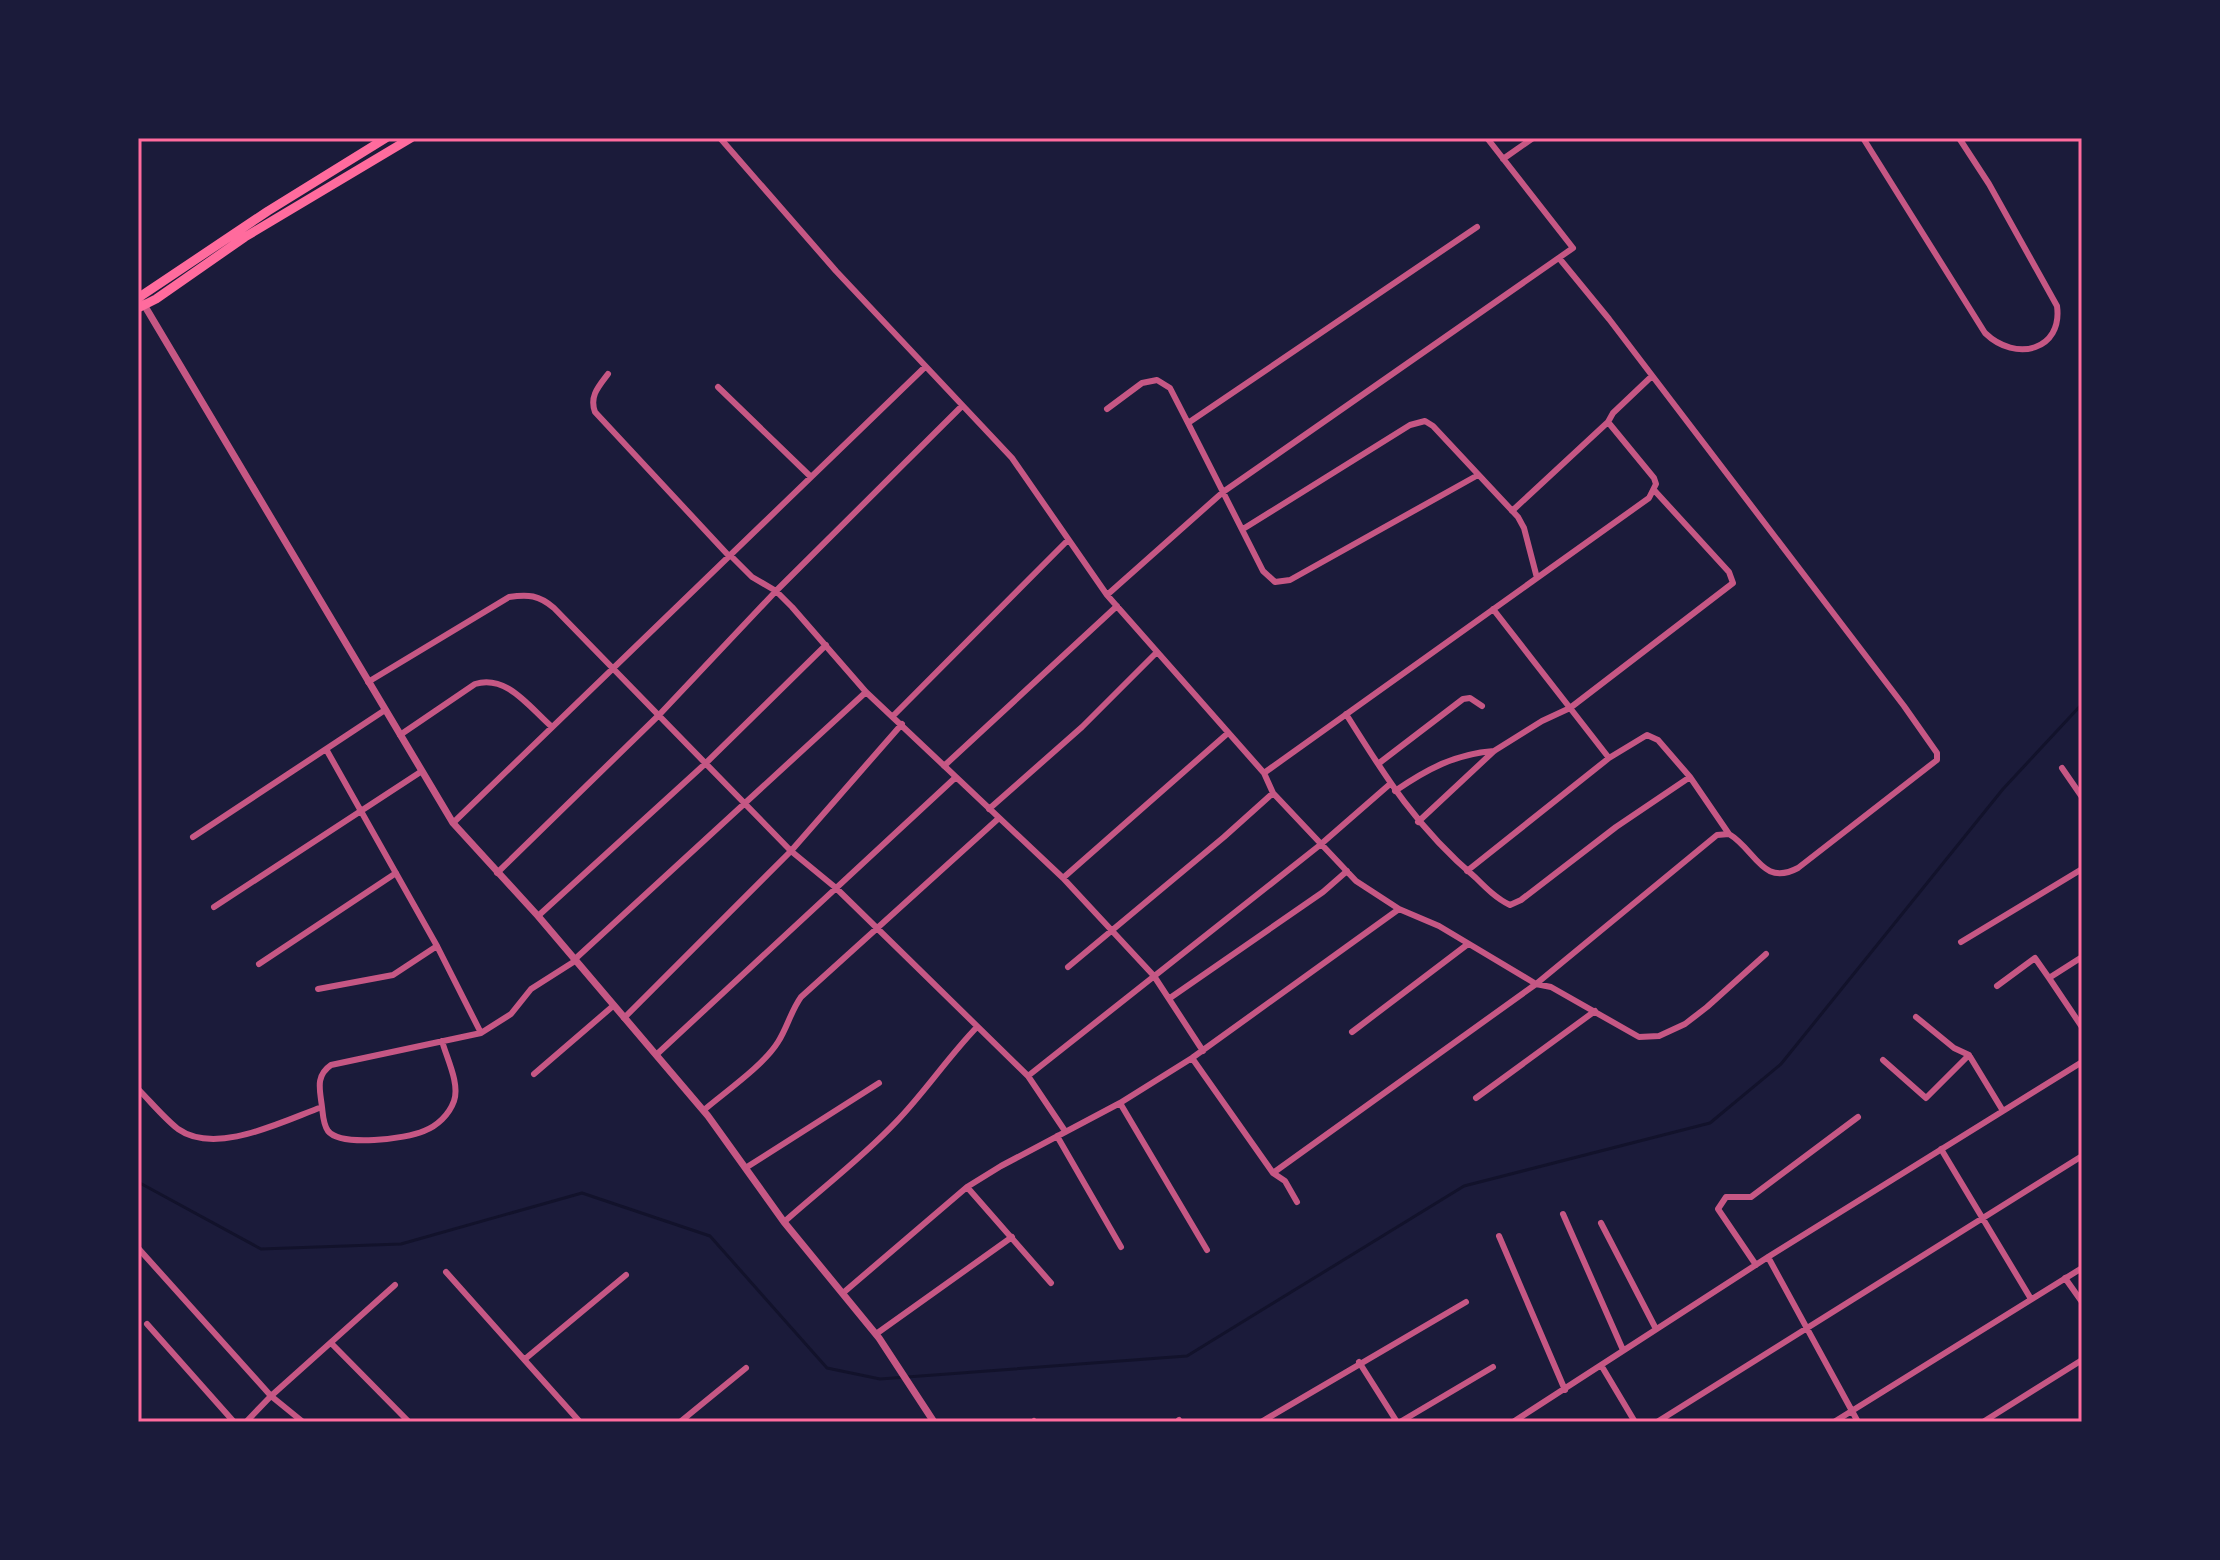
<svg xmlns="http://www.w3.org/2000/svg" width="2220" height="1560" viewBox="0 0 2220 1560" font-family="'Work Sans',sans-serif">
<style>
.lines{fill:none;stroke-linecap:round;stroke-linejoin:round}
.stream{stroke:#12122b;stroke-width:3}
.minor{stroke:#c65784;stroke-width:6}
.tertiary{stroke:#c65784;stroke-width:7}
.primary{stroke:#ff6b9d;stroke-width:9}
.neatline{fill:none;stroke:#ff6b9d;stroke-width:3}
</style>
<rect width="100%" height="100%" fill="#1b1b3a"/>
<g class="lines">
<path class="stream" d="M138 1182 261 1249 401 1244 582 1193 710 1236 827 1368 880 1379 1187 1356 1464 1186 1710 1123 1781 1064 2003 789 2082 704"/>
<path class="minor" d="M720 138 836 271 1012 458 1107 595 1264 773 1273 793 1356 881 1399 909 1192 1058 1120 1103 1001 1166 967 1187 843 1293
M1863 138 1985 333C2016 363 2063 350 2057 306L1989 184 1959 138
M1503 159 1533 138
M1477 227 1188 423 1263 571 1275 582 1290 580 1478 475
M608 374C599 386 589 396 595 412L729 556
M718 387 811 477
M1107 409 1142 383 1157 380 1170 388 1188 423
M1512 511 1608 422
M1243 529 1410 425 1425 421 1433 426 1518 517 1524 528 1537 578
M730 555 752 577 776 591 792 607 866 692 1063 878 1154 976 1203 1051
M1107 595 1223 492 1573 248 1487 138
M1493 609 1609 758
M368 682 509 597C528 594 539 595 554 608L791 851 836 888 1028 1076 1065 1131
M1346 714C1386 778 1418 829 1476 878 1486 888 1497 899 1510 905L1521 900 1616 827 1690 777 1729 834
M893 716 1068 540
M400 735 475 684C507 674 530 708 552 727
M326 749 437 946 481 1033
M1378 764 1463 699 1470 698 1482 706
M944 766 1117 606
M2062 768 2082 797
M1264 773 1649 498 1656 484 1654 478 1608 422 1613 413 1652 376
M1395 791C1427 769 1455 754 1494 751
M989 809 1082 727 1157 652
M1418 822 1494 751 1542 721 1570 708 1733 583 1729 572 1654 490
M453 823 925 367
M193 837 385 710
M1467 871 1609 758 1647 735 1658 740 1690 777
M497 873 659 715 776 591 962 406
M1063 878 1228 733
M214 907 422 771
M1399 909 1439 926 1536 984 1551 987 1639 1037 1659 1036 1685 1024 1707 1007 1766 954
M538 916 706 763 826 645
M1961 942 2082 869
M2082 957 2049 978 2082 1027
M574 960 866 692
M259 964 396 873
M1068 967 1224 837 1273 793
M1997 986 2035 958 2049 978
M318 989 393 975 437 946
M1170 998 1323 892 1347 871
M1916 1017 1954 1048 1969 1055 2003 1111
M624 1018 791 851 902 724
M1352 1032 1468 944
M656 1055 956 777
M1192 1058 1273 1173 1285 1181 1297 1202
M1883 1060 1926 1098 1969 1055
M534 1074 613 1006
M1028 1076 1320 845 1390 784
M138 1089C151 1102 164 1118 178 1129 216 1156 283 1121 322 1107 320 1090 315 1076 331 1065L481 1033 511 1014 531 989 575 961
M1476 1098 1595 1011
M1120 1103 1207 1250
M322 1107C323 1115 323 1124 328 1131 341 1147 406 1139 424 1131 437 1126 449 1115 454 1101 460 1084 447 1059 442 1041
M704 1110C725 1092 764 1065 778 1042 787 1028 791 1011 801 997L999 818
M1057 1136 1121 1247
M1941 1149 2031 1299
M747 1167 879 1083
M1273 1173 1536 984 1717 835 1729 834C1756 850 1762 887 1798 868L1937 760V753L1904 706 1609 319 1559 258
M967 1187 1051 1283
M1563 1214 1623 1350
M784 1222C821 1189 862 1158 896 1122 925 1092 948 1057 977 1027
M1601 1223 1656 1329
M1499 1236 1565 1390
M138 1248 271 1396 395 1285
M1768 1257 1858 1422
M1756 1265 1718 1209 1726 1197H1751L1858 1117
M446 1272 580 1422
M2065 1278 2082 1302
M147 1324 234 1422
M876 1334 1012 1237
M332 1344 409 1422
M525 1359 626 1275
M1359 1362 1397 1422
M1601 1365 1635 1422
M1179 1420 1180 1422
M1034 1421 1035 1422
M246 1422 271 1396 303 1422
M680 1422 746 1368
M1261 1422 1466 1302
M1400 1422 1493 1367
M1513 1422 1768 1257 2082 1062
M1657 1422 2082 1156
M1834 1422 2082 1268
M1983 1422 2082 1360"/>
<path class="tertiary" d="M143 303 453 823 538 916 708 1116 784 1222 879 1338 934 1422"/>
<path class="primary" d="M138 298 268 211 386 138
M138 308 156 299 245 237 411 138"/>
</g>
<rect width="2220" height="1560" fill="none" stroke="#1b1b3a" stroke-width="280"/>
<rect x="140" y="140" width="1940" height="1280" class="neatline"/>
</svg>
